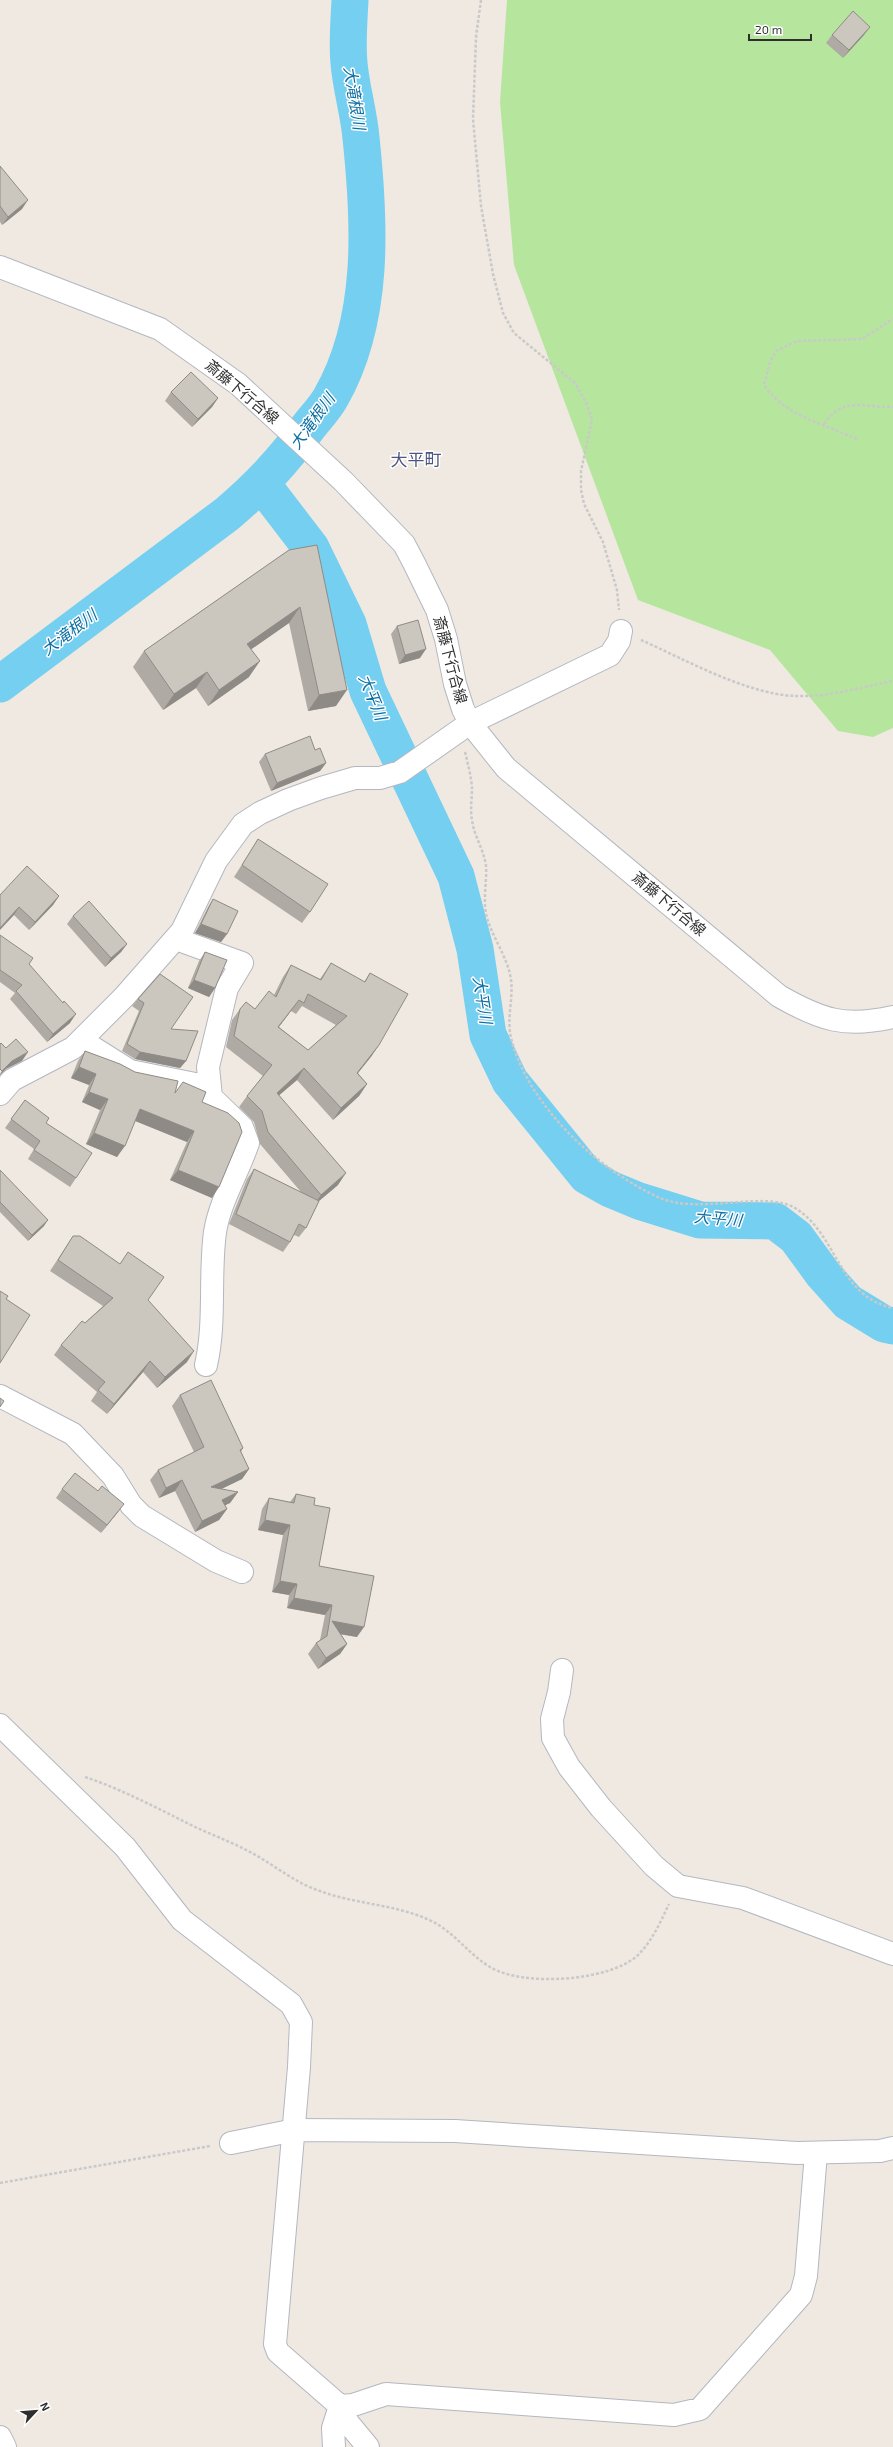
<svg xmlns="http://www.w3.org/2000/svg" width="893" height="2447" viewBox="0 0 893 2447" font-family="'Exo 2','Noto Sans JP',sans-serif">
<style>
.green{fill:#b6e59e}
.lines{fill:none;stroke-linecap:round;stroke-linejoin:round}
.river{stroke:#75cff0;stroke-width:37}
.minor-casing{stroke:#b4b7c1;stroke-width:24}
.tertiary-casing{stroke:#b4b7c1;stroke-width:24}
.secondary-casing{stroke:#b4b7c1;stroke-width:24}
.path{stroke:#c9c9c9;stroke-width:2.5;stroke-dasharray:3 2;stroke-linecap:butt}
.minor{stroke:#fff;stroke-width:22}
.tertiary{stroke:#fff;stroke-width:22}
.secondary{stroke:#fff;stroke-width:22}
.wall{fill:#afaba4;fill-rule:evenodd}
.shaded-wall{fill:#8e8b86}
.building{fill:#cbc7bf;stroke:#8e8b86;fill-rule:evenodd}
.labels{text-anchor:middle;stroke-width:3;stroke-linejoin:round;paint-order:stroke}
.street-label{font-size:15px;fill:#2e2e2e;stroke:#fff}
.water-label{font-size:16px;font-style:italic;fill:#0d6fa3;stroke:#fff}
.quarter-label{font-size:17px;fill:#4d5680;stroke:#fff}
</style>
<rect width="100%" height="100%" fill="#efe9e1"/>
<path class="green" d="M507 0H893V728L873 737 838 731 770 650 638 600 514 265 500 102Z"/>
<g class="lines">
<path class="river" d="M262 484 311 548 348 624 368 691 456 876 475 949 488 1035 510 1081 587 1176 610 1189 639 1201 700 1220 775 1221 796 1237 823 1274 848 1302 884 1324 893 1326
M0 684 227 514C260 486 283 461 309 426 316 417 325 408 331 397 375 320 370 223 361 138 359 113 351 88 349 63 347 43 349 21 350 0"/>
<defs>
<path id="minor" d="M176 939 242 963 227 988 208 1067 211 1097 242 1127 248 1143C238 1173 220 1201 215 1232 209 1276 216 1321 206 1365
M81 1040 130 1071 210 1087
M0 1094 12 1080 73 1048 124 997 182 931 216 861 243 824 260 813 288 800 321 788 355 778H380L400 772 470 723 610 655 619 641 621 631
M0 1396 73 1434 113 1476 131 1505 142 1516 216 1561 242 1572
M562 1670 559 1692 552 1719 553 1738 569 1767 601 1808 654 1866 678 1886 743 1898 893 1954
M0 1725 125 1847 182 1920 291 2004 301 2022 299 2067 275 2344 278 2352 340 2406 353 2405 386 2394 674 2415 700 2409 801 2295 806 2276 816 2153
M340 2406 344 2418 368 2447
M0 2437 5 2447
M334 2447 333 2428 340 2406"/>
<path id="tertiary" d="M231 2143 295 2130 455 2131 797 2153 880 2151 893 2148"/>
<path id="secondary" d="M0 267 160 329 238 384 343 481 404 544 414 563 437 610 446 639 455 684 463 709 470 723 506 768 779 996C821 1020 845 1028 893 1017"/>
</defs>
<use href="#minor" class="minor-casing"/>
<use href="#tertiary" class="tertiary-casing"/>
<use href="#secondary" class="secondary-casing"/>
<path class="path" d="M481 0 476 37 473 119 481 206 493 274 503 313 514 333 575 383 586 402 592 420 581 471V490L584 504 603 542 617 590 619 610
M824 424C844 395 864 408 893 407
M857 439C824 424 785 416 764 385L770 362 776 351 797 341 862 339 893 319
M641 640C686 660 748 695 797 696 829 697 862 687 893 681
M465 752C468 764 471 776 472 788 472 798 470 810 472 820 474 836 484 850 486 866 487 882 483 898 486 914 491 935 505 953 510 974 515 994 506 1017 511 1038 528 1106 598 1170 660 1198 700 1215 765 1190 795 1208 838 1234 837 1296 893 1308
M85 1777C121 1789 155 1807 189 1824 209 1834 230 1841 250 1852 273 1864 295 1883 320 1891 354 1904 393 1904 427 1919 452 1929 467 1953 490 1967 522 1987 613 1982 640 1953 653 1939 661 1921 669 1904
M0 2183 210 2146"/>
<use href="#minor" class="minor"/>
<use href="#tertiary" class="tertiary"/>
<use href="#secondary" class="secondary"/>
</g>
<path class="wall" d="M832 35H864L843 58 826 43Z
M0 166 22 209 2 225 0 222Z
M171 392 218 398 212 407 192 427 165 401Z
M289 550 336 706 308 711 289 623 251 649 249 677 208 706 196 688 163 710 133 667 144 651Z
M397 626 420 658 399 664 391 634Z
M265 754 326 763 320 771 271 791 259 762Z
M258 839 310 912 302 923 234 877Z
M0 895 59 896 53 905 29 930 14 915Z
M213 899 227 934 221 942 195 933 208 907Z
M73 916 127 944 121 952 105 967 67 924Z
M0 935 29 964 70 1023 47 1042 10 999 15 993 0 982Z
M205 952 215 988 209 997 188 988 199 961Z
M331 963 364 982 370 973 379 1045 358 1073 367 1084 359 1096 333 1120 297 1080 279 1095 338 1185 319 1201 306 1228 299 1237 294 1235 290 1242 283 1252 229 1224 247 1179 254 1169 301 1192 260 1144 254 1122 239 1107 247 1096 263 1076 226 1047 232 1020 240 1009H255L274 995 283 977 291 965 320 979ZM302 1006 336 1025 308 1050 279 1027 291 1011 296 1014Z
M160 974 171 1029 186 1061 180 1068 135 1059 122 1051 139 1011 132 1006 138 999Z
M85 1051 135 1072 175 1093 202 1102 212 1198 170 1180 187 1142 135 1121 117 1157 86 1144 100 1110 82 1102 89 1085 71 1078 78 1061Z
M25 1100 46 1123 76 1178 70 1187 28 1159 34 1149 5 1128Z
M0 1170 44 1226 28 1241 0 1212Z
M73 1236 148 1300 187 1362 157 1388 143 1372 107 1414 91 1401 97 1392 54 1355 61 1345 103 1306 50 1271Z
M180 1395 243 1448 241 1452 249 1469 242 1479 221 1489 238 1492 230 1503 225 1505 227 1509 219 1520 195 1532 175 1491 159 1498 150 1480 158 1470 194 1452 172 1406Z
M62 1489 98 1491 118 1512 101 1533 56 1498Z
M296 1494 314 1505 319 1566 357 1637 341 1634 347 1644 340 1654 318 1669 308 1654 316 1643 320 1640 325 1615 287 1608 289 1595 272 1592 283 1535 258 1530 262 1509 269 1498 290 1502Z"/>
<path class="shaded-wall" d="M870 27 864 35 843 58 849 50Z
M28 200 22 209 2 225 8 217Z
M218 398 212 407 192 427 198 419Z
M300 607 289 623 236 660 247 644Z
M426 649 420 658 399 664 405 655Z
M260 661 249 677 208 706 219 690Z
M207 672 196 688 163 710 174 694Z
M347 690 336 706 308 711 319 695Z
M326 763 320 771 271 791 277 783Z
M59 896 53 905 29 930 35 922Z
M19 907 14 915 0 930V928Z
M201 924 227 934 221 942 195 933Z
M127 944 121 952 105 967 111 958Z
M194 980 215 988 209 997 188 988Z
M299 1000 291 1011 270 1038 278 1027Z
M76 1014 70 1023 47 1042 53 1034Z
M379 1045 371 1057 349 1084 357 1073Z
M28 1052 22 1061 6 1069 0 1075V1074L2 1071 12 1061Z
M140 1052 186 1061 180 1068 135 1059Z
M79 1067 96 1074 89 1085 71 1078Z
M304 1068 297 1080 269 1104 277 1093Z
M367 1084 359 1096 333 1120 341 1108Z
M89 1092 108 1099 100 1110 82 1102Z
M140 1109 194 1131 187 1142 133 1120Z
M94 1133 125 1146 117 1157 86 1144Z
M178 1170 219 1187 212 1198 170 1180Z
M346 1173 338 1185 313 1206 321 1195Z
M48 1220 44 1226 28 1241 32 1235Z
M194 1351 187 1362 157 1388 165 1377Z
M150 1361 143 1372 107 1414 114 1404Z
M249 1469 242 1479 203 1498 211 1487Z
M182 1480 175 1491 159 1498 166 1488Z
M238 1492 230 1503 215 1510 222 1500Z
M124 1504 118 1512 101 1533 107 1525Z
M227 1509 219 1520 195 1532 202 1521Z
M265 1520 290 1525 283 1535 258 1530Z
M280 1581 297 1584 289 1595 272 1592Z
M294 1598 332 1605 325 1615 287 1608Z
M332 1621 364 1627 357 1637 327 1632Z
M347 1644 340 1654 318 1669 326 1658Z"/>
<path class="building" d="M853 11 870 27 849 50 832 35Z
M0 166 28 200 8 217 0 206Z
M191 372 218 398 198 419 171 392Z
M317 545 347 690 319 695 300 607 247 644 260 661 219 690 207 672 174 694 144 651 289 550Z
M418 620 426 649 405 655 397 626Z
M310 736 315 750 320 748 326 763 277 783 265 754Z
M258 839 328 884 310 912 242 865Z
M27 866 59 896 35 922 19 907 0 928V895Z
M213 899 238 911 227 934 201 924Z
M89 901 127 944 111 958 73 916Z
M0 935 33 958 29 964 63 1003 64 1001 76 1014 53 1034 16 991 22 985 0 970Z
M205 952 227 960 215 988 194 980Z
M331 963 365 982 370 973 408 994 379 1045 357 1073 367 1084 341 1108 304 1068 277 1093 346 1173 321 1195 268 1132 262 1111 247 1096 272 1065 234 1036 240 1009 246 1002 255 1009 269 991 276 997 291 965 321 980ZM308 994 347 1016 308 1050 278 1027 299 1000 304 1003Z
M160 974 193 997 171 1029 198 1031 186 1061 140 1052 127 1044 144 1003 138 999Z
M16 1039 28 1052 12 1061 2 1071 0 1069V1044L1 1043 6 1048Z
M85 1051 120 1064 135 1072 178 1081 175 1093 183 1082 206 1092 202 1102 228 1113 239 1123 242 1132 219 1187 178 1170 194 1131 140 1109 125 1146 94 1133 108 1099 89 1092 96 1074 79 1067Z
M25 1100 49 1118 46 1123 92 1153 76 1178 34 1150 40 1141 11 1119Z
M254 1169 319 1201 306 1228 299 1224 290 1242 236 1214Z
M0 1170 48 1220 32 1235 0 1202Z
M73 1236H80L120 1264 128 1252 164 1277 148 1300 194 1351 165 1377 150 1361 114 1404 98 1390 105 1382 61 1345 82 1321 85 1323 113 1298 58 1260Z
M0 1291 8 1296 6 1299 30 1315 0 1363Z
M211 1380 243 1448 240 1450 249 1469 211 1487 238 1492 222 1500 227 1509 202 1521 182 1480 166 1488 158 1470 204 1447 180 1395Z
M0 1398 4 1401 0 1407Z
M75 1473 98 1491 102 1486 124 1504 107 1525 62 1489Z
M296 1494 315 1498 314 1505 330 1508 319 1566 374 1576 364 1627 332 1621 347 1644 326 1658 316 1643 327 1636 332 1605 294 1598 297 1584 280 1581 290 1525 265 1520 269 1498 294 1503Z"/>
<g class="labels">
<g class="street-label">
<text transform="translate(242 392) rotate(40)" y="5">斎藤下行合線</text>
<text transform="translate(450 660) rotate(75)" y="5">斎藤下行合線</text>
<text transform="translate(669 904) rotate(40)" y="5">斎藤下行合線</text>
</g>
<g class="water-label">
<text transform="translate(355 98) rotate(81)" y="6">大滝根川</text>
<text transform="translate(312 421) rotate(-54)" y="6">大滝根川</text>
<text transform="translate(69 632) rotate(-37)" y="6">大滝根川</text>
<text transform="translate(373 697) rotate(68)" y="6">大平川</text>
<text transform="translate(483 1000) rotate(81)" y="6">大平川</text>
<text transform="translate(718 1218) rotate(5)" y="6">大平川</text>
</g>
<g class="quarter-label">
<text x="416" y="466">大平町</text>
</g>
</g>
<g transform="translate(36 2411) rotate(64)" stroke="#ffffff" stroke-width="3" paint-order="stroke">
<path d="M0-3L7 15L0 10L-7 15Z" fill="#2e2e2e"/>
<text y="-6" font-size="11" font-weight="bold" text-anchor="middle" fill="#2e2e2e">N</text>
</g>
<path d="M749 34v6h62v-6" fill="none" stroke="#2e2e2e" stroke-width="2"/>
<text x="755" y="34" font-size="12" fill="#2e2e2e" stroke="#ffffff" stroke-width="3" paint-order="stroke">20 m</text>
</svg>
